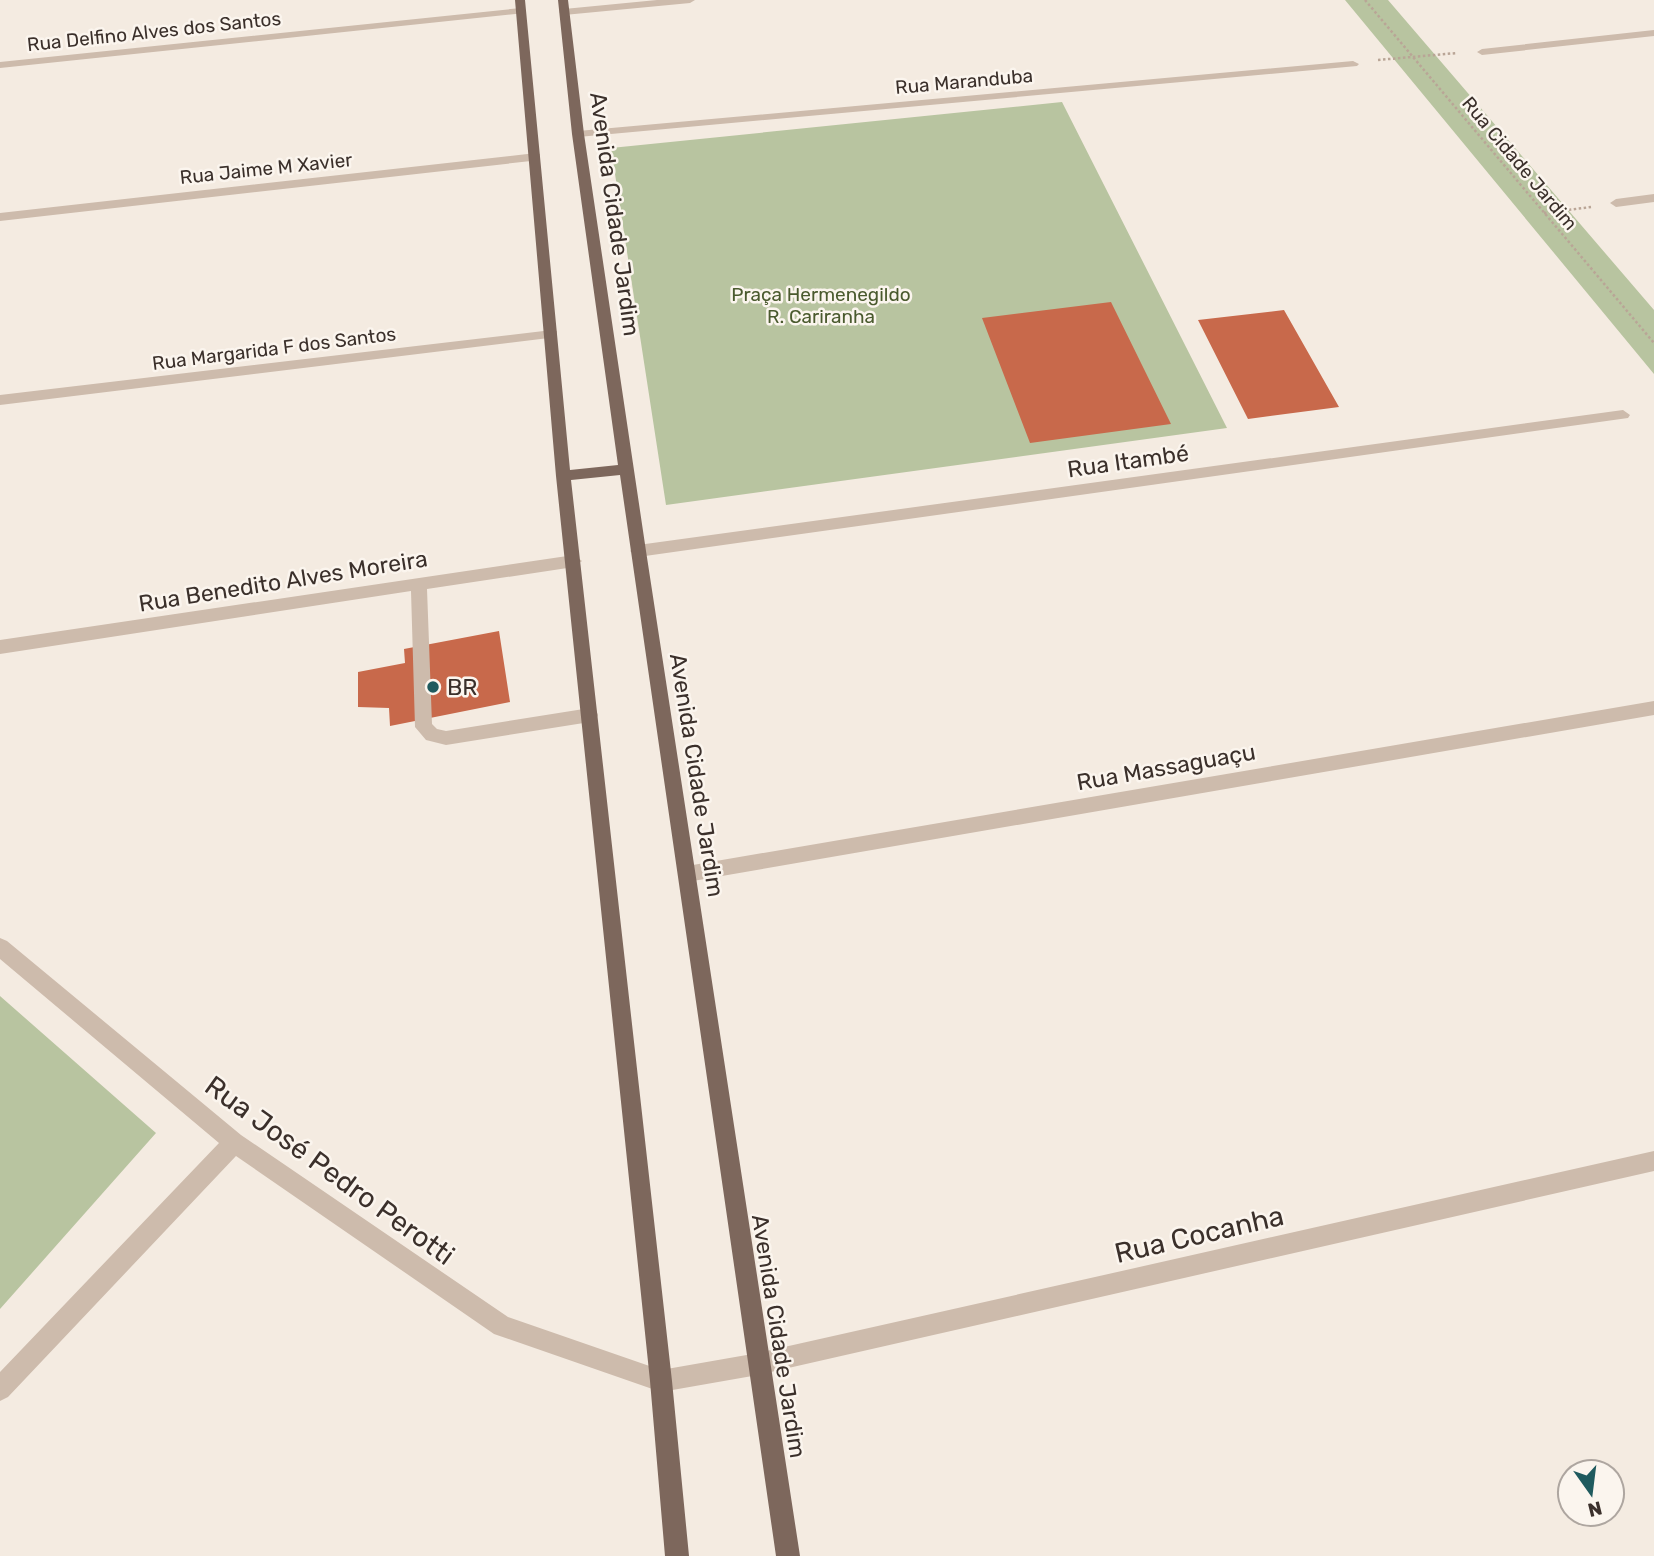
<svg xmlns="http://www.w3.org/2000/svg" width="1654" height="1556" viewBox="0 0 1654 1556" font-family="Rubik,sans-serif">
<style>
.green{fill:#b8c4a0}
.building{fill:#c8694b}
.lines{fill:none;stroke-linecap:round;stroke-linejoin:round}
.path{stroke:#b9a596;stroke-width:2.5;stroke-dasharray:2.5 2.5;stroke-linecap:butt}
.minor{fill:#cdbbac;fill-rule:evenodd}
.major{fill:#7d675c;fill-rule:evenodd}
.poi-dot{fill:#1f5a5e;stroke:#fbf5ee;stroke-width:2.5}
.labels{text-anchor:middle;stroke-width:5;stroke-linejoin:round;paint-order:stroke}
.far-street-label{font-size:19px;fill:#3b302b;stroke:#fbf5ee}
.far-park-label{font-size:19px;fill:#4a5a2e;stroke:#fbf5ee}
.street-label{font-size:23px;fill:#3b302b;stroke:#fbf5ee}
.poi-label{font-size:23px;fill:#3b302b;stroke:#fbf5ee;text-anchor:start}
.near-street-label{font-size:28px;fill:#3b302b;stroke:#fbf5ee}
</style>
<rect width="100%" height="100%" fill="#f4ebe1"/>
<path class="green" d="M1345 0H1388L1654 310V374Z
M1062 102 1227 428 666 505 611 148Z
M0 996 156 1133 0 1309Z"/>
<path class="building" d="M1111 302 1171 424 1030 443 982 318Z
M1284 310 1339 407 1248 419 1198 320Z
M499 631 510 702 390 726 389 708 358 707V672L405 663 404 649Z"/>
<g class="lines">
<path class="path" d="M1365 0 1654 343
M1378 60 1457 53
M1544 213 1591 207"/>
<path class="minor" d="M657 0H695L690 3 564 15 559 12 564 9Z
M521 8 526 11 525 13 0 68V62Z
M1654 30V36L1482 55 1477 52 1482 49Z
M1353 61 1359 64 1357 66 578 137 572 134 578 131Z
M536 153 540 154V160L0 221V213Z
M1654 194V202L1616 207 1610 203 1616 199Z
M552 330 557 331V337L0 405V395Z
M1623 410 1630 415 1628 418 638 557 630 551 638 545Z
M574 555 582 561 574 567 427 589 432 724 437 729 446 731 590 708 596 710 598 715 596 720 590 722 446 745 426 740 415 727 411 591 0 654V640Z
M1654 701V715L687 882 681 880 678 874 681 868 687 866Z
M0 938 7 941 241 1135 508 1317 661 1370 758 1353 1654 1151V1171L758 1375 661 1392 494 1334 236 1156 8 1397 0 1401V1372L219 1143 0 959Z"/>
<path class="major" d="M515 0H525L570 470 618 465 572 134 558 0H568L584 134 646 551 800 1556H776L620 475 571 480 672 1381 689 1556H665L650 1381 556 476Z"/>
</g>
<circle class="poi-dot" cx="433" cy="687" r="7"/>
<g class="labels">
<g class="far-street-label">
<text transform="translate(154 31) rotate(-6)" y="7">Rua Delfino Alves dos Santos</text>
<text transform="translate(964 81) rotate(-5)" y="7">Rua Maranduba</text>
<text transform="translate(1520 163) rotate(50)" y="7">Rua Cidade Jardim</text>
<text transform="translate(266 168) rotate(-6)" y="7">Rua Jaime M Xavier</text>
<text transform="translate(274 348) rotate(-7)" y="7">Rua Margarida F dos Santos</text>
</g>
<g class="far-park-label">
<text x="821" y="301">Praça Hermenegildo<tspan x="821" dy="22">R. Cariranha</tspan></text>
</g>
<g class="street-label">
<text transform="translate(615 214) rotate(82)" y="8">Avenida Cidade Jardim</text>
<text transform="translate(1128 461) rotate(-8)" y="8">Rua Itambé</text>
<text transform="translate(283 581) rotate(-9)" y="8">Rua Benedito Alves Moreira</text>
<text transform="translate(1166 767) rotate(-10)" y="8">Rua Massaguaçu</text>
<text transform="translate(697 775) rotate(81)" y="8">Avenida Cidade Jardim</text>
<text transform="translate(779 1336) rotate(81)" y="8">Avenida Cidade Jardim</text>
</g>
<g class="poi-label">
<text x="447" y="695">BR</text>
</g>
<g class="near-street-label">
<text transform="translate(330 1170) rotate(36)" y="10">Rua José Pedro Perotti</text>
<text transform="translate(1199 1234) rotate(-13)" y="10">Rua Cocanha</text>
</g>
</g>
<g transform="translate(1591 1493) rotate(166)"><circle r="33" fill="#fbf5ee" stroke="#aea6a0" stroke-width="2"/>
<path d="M0-5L12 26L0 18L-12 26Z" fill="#1f5a5e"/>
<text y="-10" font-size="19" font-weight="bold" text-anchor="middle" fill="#3b302b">N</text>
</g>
</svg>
